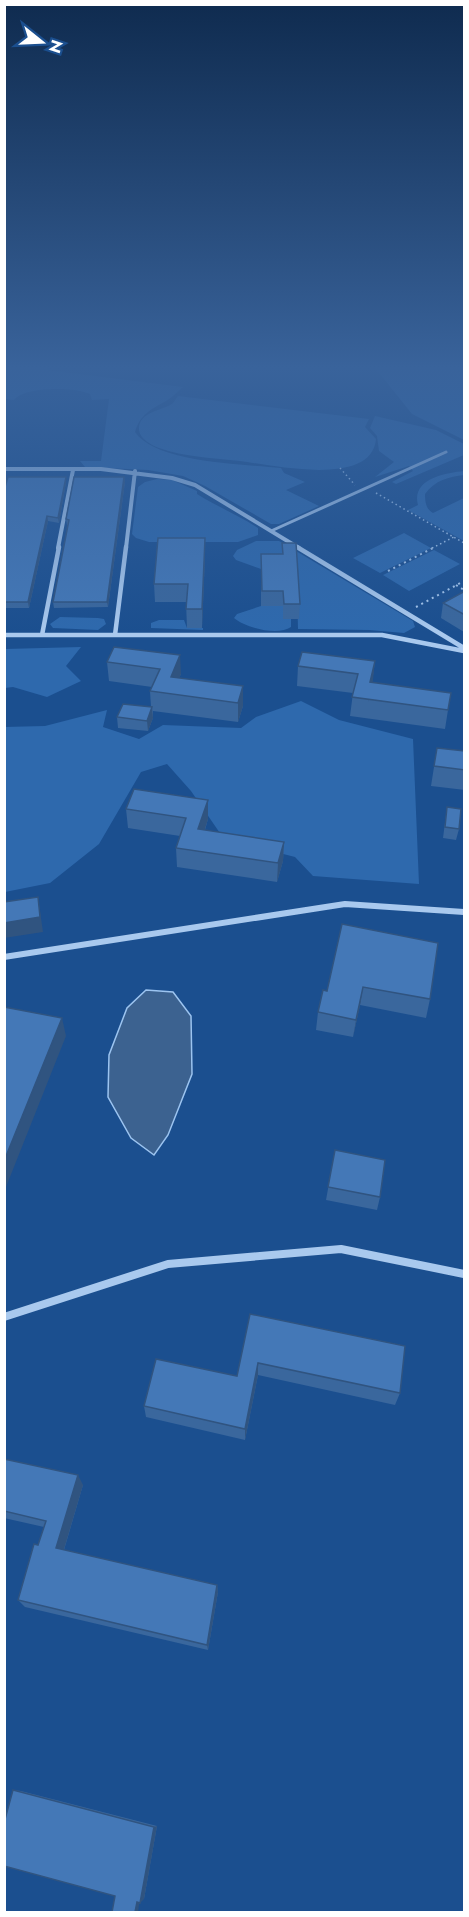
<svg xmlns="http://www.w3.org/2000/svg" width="469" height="1917" viewBox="0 0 469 1917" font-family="Jost,sans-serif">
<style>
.green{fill:#2e69ad}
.water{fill:#3c6290;stroke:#9cc4f0;stroke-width:1.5}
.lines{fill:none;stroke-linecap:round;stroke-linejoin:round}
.path-far1{stroke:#a9c9ee;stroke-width:1.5;stroke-dasharray:1.5 3;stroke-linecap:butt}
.path{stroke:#a9c9ee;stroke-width:2;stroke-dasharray:2 4;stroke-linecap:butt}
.service{stroke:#a9c9ee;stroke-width:3}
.minor-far3{stroke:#a9c9ee;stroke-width:4}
.minor-far2{stroke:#a9c9ee;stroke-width:4.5}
.minor-far1{stroke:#a9c9ee;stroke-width:6}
.minor{stroke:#a9c9ee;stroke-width:8}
.wall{fill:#3a679d}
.shaded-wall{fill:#305480}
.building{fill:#4478b7;stroke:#305480;stroke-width:1.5}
</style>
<rect width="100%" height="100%" fill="#1b4f8f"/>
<path class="green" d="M5 364H46L47 370 183 387C177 392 171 399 164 402 150 410 140 415 135 432 156 463 244 464 281 468L284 473 305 482 286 490 319 506 279 524H271L205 486 183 476 148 470 85 467 80 461H101L109 399 92 400 90 394C75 387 25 386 14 400L5 399Z
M372 364H464V440L412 414Z
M178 396 369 419 365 427 376 439C372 488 271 465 240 461 214 458 184 457 159 448 151 445 140 439 139 430 138 411 163 411 173 403 175 401 176 398 178 396Z
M375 416 436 430 464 444V455L396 484 392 482 413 471 409 466 375 477 394 462 379 451 377 436 370 428Z
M464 471V475C449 477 435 480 425 494 425 502 426 509 433 513L464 498V541L408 510 418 505C411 479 445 473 464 471Z
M157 479 172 480 197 491V494C218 507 238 515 258 528V535L238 542H149L136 538 132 534 138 487 145 482Z
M404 533 431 548 380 573 353 558Z
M256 541H279L287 545V558L261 569 236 560 233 556 237 550Z
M434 550 460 564 409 591 383 575Z
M296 551 413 621 415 627 404 633 369 630 298 629Z
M261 606H283V619H291V627C278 636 246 628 234 618L237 614Z
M60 617 98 618 104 619 106 624 98 630 53 628 50 624Z
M159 620H184L187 628H203V630L151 628V623Z
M81 647 66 666 81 681 47 697 13 687 5 688V649Z
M301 701 339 720 413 739 419 884 313 876 295 857 224 839 191 791 167 764 141 772 99 844 50 883 5 892 4 727 45 726 107 710 103 727 139 739 163 725 241 728 256 717Z"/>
<path class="water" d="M146 990 173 992 191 1016 192 1074 168 1135 154 1155 131 1138 108 1097 109 1055 127 1008Z"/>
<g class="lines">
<path class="path-far1" d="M340 468 355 485
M376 493 464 543
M432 548 454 537"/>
<path class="path" d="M388 571 435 547
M456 585 464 590
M416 607 464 581"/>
<path class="service" d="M271 531 446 452"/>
<path class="minor-far3" d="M4 469H101L172 478 195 485 299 548
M58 548 73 470
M126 548 135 471"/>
<path class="minor-far2" d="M297 547 464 648
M4 635H382L464 651
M42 635 59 547
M115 635 126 547"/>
<path class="minor-far1" d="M4 957 345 904 464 912"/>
<path class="minor" d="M4 1317 168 1264 341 1249 464 1274"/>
</g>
<path class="wall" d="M124 477 125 482 108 607 54 608 53 602 68 525H67L66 519Z
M66 482 59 523 48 521 29 608H4V490Z
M282 543 300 604 299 619H283V606H261V554H282Z
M205 556 202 628H187L186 602H155L154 584Z
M465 591V637L463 636 464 632 441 618 443 603Z
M114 647 181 674 179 678 243 686V706L238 722 153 711V718L148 731 118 728 117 717 151 707 150 691 152 687 109 681 107 662Z
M375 661 372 683 448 710 445 729 350 716 353 693 297 686 298 666Z
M437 748 465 751V790L431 786Z
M447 807 459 829 456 840 443 838Z
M126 809 208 819 205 830 284 842 283 861 277 882 177 867 176 848 180 836 128 828Z
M342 924 430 999 426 1018 360 1005 353 1037 316 1030 318 1012 327 991Z
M335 1150 380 1197 377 1210 326 1200Z
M250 1314 400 1393 395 1405 258 1375 245 1440 146 1417 144 1406 237 1376Z
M4 1459 83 1485 64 1550 217 1585 218 1592 208 1650 25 1607 18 1600 38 1545 44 1527 4 1518Z
M13 1790 21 1791 157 1826 144 1899 115 1896Z"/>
<path class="shaded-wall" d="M66 477V482L59 523 58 518Z
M124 477 125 482 108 607 107 602Z
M47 516 48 521 29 608 28 602Z
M205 538V556L202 628V609Z
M180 655 181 674 173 694 171 677Z
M375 661 373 680 368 702 370 682Z
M243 686V706L238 722V703Z
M152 707 153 718 148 731 147 721Z
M208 800V819L199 848 198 829Z
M284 842 283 861 277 882 278 863Z
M38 897 43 932 4 938V923Z
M363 987 360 1005 353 1037 356 1020Z
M62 1018 66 1036 4 1192V1161Z
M258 1363V1375L245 1440V1429Z
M78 1475 83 1485 62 1556 56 1548Z
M217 1585 218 1592 208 1650 207 1645Z
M157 1826 144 1899 140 1903 154 1827Z
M140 1898 138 1912H135L137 1902Z"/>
<path class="building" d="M8 477H66L58 518 47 516 28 602H4V490Z
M74 477H124L107 602H53L69 520 66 519Z
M158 538H205L202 609H186L188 584H154Z
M282 543H296L300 604H284L283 591H262L261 554H283Z
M465 591V615L443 603Z
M114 647 180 655 171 677 243 686 238 703 150 691 160 669 107 662Z
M302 652 375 661 370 682 451 693 448 710 352 697 358 674 298 666Z
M123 704 152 707 147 721 117 717Z
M437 748 465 751V770L434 766Z
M134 789 208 800 198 829 284 842 278 863 176 848 186 818 126 809Z
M447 807 461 809 459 829 445 827Z
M38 897 40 917 4 923V902Z
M342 924 438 943 430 999 363 987 356 1020 318 1012 323 990 327 991Z
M4 1007 62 1018 4 1161Z
M335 1150 385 1160 380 1197 328 1187Z
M250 1314 405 1346 400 1393 258 1363 245 1429 144 1406 156 1359 237 1376Z
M4 1459 78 1475 56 1548 217 1585 207 1645 18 1600 34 1544 38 1545 46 1521 4 1511Z
M13 1790 154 1827 140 1903 137 1902 135 1912H112L115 1896 4 1866V1823Z"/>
<linearGradient id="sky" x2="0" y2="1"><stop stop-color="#0f2b4f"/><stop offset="0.58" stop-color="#39639b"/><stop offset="1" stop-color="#39639b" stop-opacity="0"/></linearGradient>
<rect width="469" height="633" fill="url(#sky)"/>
<rect width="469" height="1917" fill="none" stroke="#ffffff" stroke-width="12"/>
<g transform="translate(42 42) rotate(108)" stroke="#1b4f8f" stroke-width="4.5" paint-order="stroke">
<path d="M0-4.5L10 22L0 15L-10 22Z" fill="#ffffff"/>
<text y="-9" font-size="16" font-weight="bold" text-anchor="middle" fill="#ffffff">N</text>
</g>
</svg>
